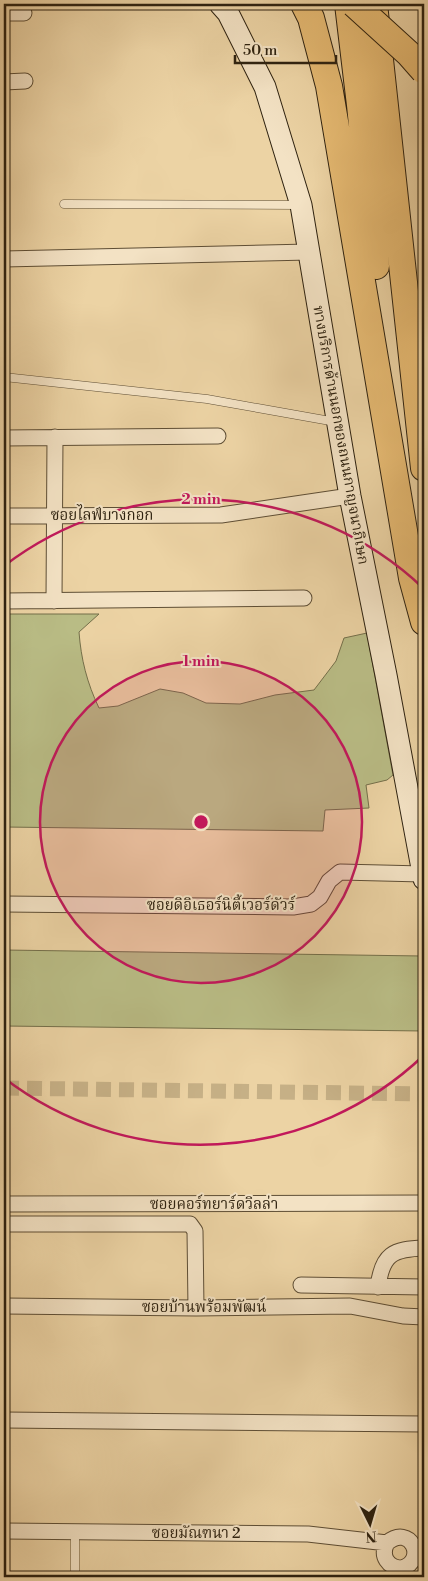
<svg xmlns="http://www.w3.org/2000/svg" width="428" height="1581" viewBox="0 0 428 1581" font-family="'Libre Bodoni','Noto Serif Thai',serif">
<style>
.green{fill:#b9bc85;stroke:#746f4a}
.lines{fill:none;stroke-linecap:round;stroke-linejoin:round}
.street-tunnel{stroke:#c6b086;stroke-width:15;stroke-dasharray:15 8;stroke-linecap:butt}
.lane-casing{stroke:#5e4e35;stroke-width:9}
.street-casing{stroke:#5e4e35;stroke-width:17}
.secondary-casing{stroke:#2e2210;stroke-width:23}
.highway-casing{stroke:#2e2210;stroke-width:28}
.lane{stroke:#f3e2c4;stroke-width:8}
.street{stroke:#f3e2c4;stroke-width:15}
.secondary{stroke:#f3e2c4;stroke-width:21}
.highway{stroke:#e6ba72;stroke-width:26}
.highway-bridge-casing{stroke:#2e2210;stroke-width:28;stroke-linecap:butt}
.highway-bridge{stroke:#e6ba72;stroke-width:26}
.ring{fill:none;stroke:#c2185b;stroke-width:2.5}
.labels{text-anchor:middle;stroke-width:4;stroke-linejoin:round;paint-order:stroke}
.street-label{font-size:15px;fill:#2e2210;stroke:#f3e2c4}
.centre{fill:#c2185b;stroke:#f3e2c4;stroke-width:2.5}
.ring-label{font-size:15px;text-anchor:middle;font-weight:bold;fill:#c2185b;stroke:#f3e2c4;stroke-width:4;stroke-linejoin:round;paint-order:stroke}
</style>
<rect width="100%" height="100%" fill="#ecd3a4"/>
<filter id="stains"><feTurbulence type="fractalNoise" baseFrequency=".004" numOctaves="4"/><feColorMatrix values="0 0 0 0 .2 0 0 0 0 .09 0 0 0 0 .02 0 0 0 .5 -.17"/></filter>
<radialGradient id="worn" r=".72"><stop offset=".6" stop-color="#630" stop-opacity="0"/><stop offset="1" stop-color="#630" stop-opacity=".3"/></radialGradient>
<path class="green" d="M4 614H99L79 632C81 659 87 683 99 708L118 706 160 689 183 693 206 703 240 704 275 695 314 690 336 661 344 638 367 633 393 775 387 780 366 785 369 808 325 810 323 831 4 827Z
M4 950 422 956 424 968V1031L4 1026Z"/>
<g class="lines">
<path class="street-tunnel" d="M4 1088 424 1094"/>
<defs>
<path id="lane" d="M64 204 299 205
M4 377 207 399 336 422
M75 1532V1577"/>
<path id="street" d="M4 13H24
M4 82 25 81
M4 259 309 252
M4 438 218 436
M4 516 221 515 350 496
M4 601 304 598
M54 601 55 437
M4 904 293 907 311 904 320 897 329 881 340 872 423 874
M4 1204 424 1203
M4 1224H190L195 1231 196 1308
M301 1285 424 1287
M378 1287C382 1254 393 1249 424 1248
M4 1306 196 1308 350 1306 403 1316 424 1317
M4 1420 424 1424
M4 1531 308 1534 387 1543C410 1523 428 1560 402 1568 388 1568 380 1556 387 1543"/>
<path id="secondary" d="M220 4 228 13 265 87 301 205 350 496 386 675 424 879"/>
<path id="highway" d="M304 4 311 18 329 86 412 578 424 622
M348 4 360 105 376 266
M374 4 424 468"/>
</defs>
<use href="#lane" class="lane-casing"/>
<use href="#street" class="street-casing"/>
<use href="#secondary" class="secondary-casing"/>
<use href="#highway" class="highway-casing"/>
<use href="#lane" class="lane"/>
<use href="#street" class="street"/>
<use href="#secondary" class="secondary"/>
<use href="#highway" class="highway"/>
<defs>
<path id="highway-bridge" d="M354 4 409 54 424 71"/>
</defs>
<use href="#highway-bridge" class="highway-bridge-casing"/>
<use href="#highway-bridge" class="highway-bridge"/>
</g>
<circle cx="201" cy="822" r="161" fill="#c2185b" fill-opacity=".12"/>
<g class="ring">
<circle cx="201" cy="822" r="161"/>
<path d="M423 1056A323 323 0 0 1 4 1078M4 566A323 323 0 0 1 423 588"/>
</g>
<g class="labels">
<g class="street-label">
<text transform="translate(341 435) rotate(80)" y="5">ทางบริการด้านนอกของถนนกาญจนาภิเษก</text>
<text x="102" y="520">ซอยไลฟ์บางกอก</text>
<text x="221" y="910">ซอยดิอิเธอร์นิตี้เวอร์ดัวร์</text>
<text x="214" y="1209">ซอยคอร์ทยาร์ดวิลล่า</text>
<text x="204" y="1312">ซอยบ้านพร้อมพัฒน์</text>
<text x="196" y="1538">ซอยมัณฑนา 2</text>
</g>
</g>
<circle cx="201" cy="822" r="8" class="centre"/>
<g class="ring-label">
<text x="201" y="504">2 min</text>
<text x="201" y="666">1 min</text>
</g>
<rect width="428" height="1581" fill="none" stroke="#ecd3a4" stroke-width="20"/>
<rect x="5" y="5" width="418" height="1571" fill="none" stroke="#2e2210" stroke-width="2.5"/>
<rect x="10" y="10" width="408" height="1561" fill="none" stroke="#2e2210"/>
<g transform="translate(370 1524) rotate(175)" stroke="#f3e2c4" stroke-width="4" paint-order="stroke">
<path d="M0-4L9 19L0 12L-9 19Z" fill="#2e2210"/>
<text y="-8" font-size="14" font-weight="bold" text-anchor="middle" fill="#2e2210">N</text>
</g>
<path d="M235 55v8h101v-8" fill="none" stroke="#2e2210" stroke-width="2.5"/>
<text x="243" y="55" font-size="15" fill="#2e2210" stroke="#f3e2c4" stroke-width="4" paint-order="stroke">50 m</text>
<rect width="100%" height="100%" filter="url(#stains)"/>
<rect width="100%" height="100%" fill="url(#worn)"/>
</svg>
